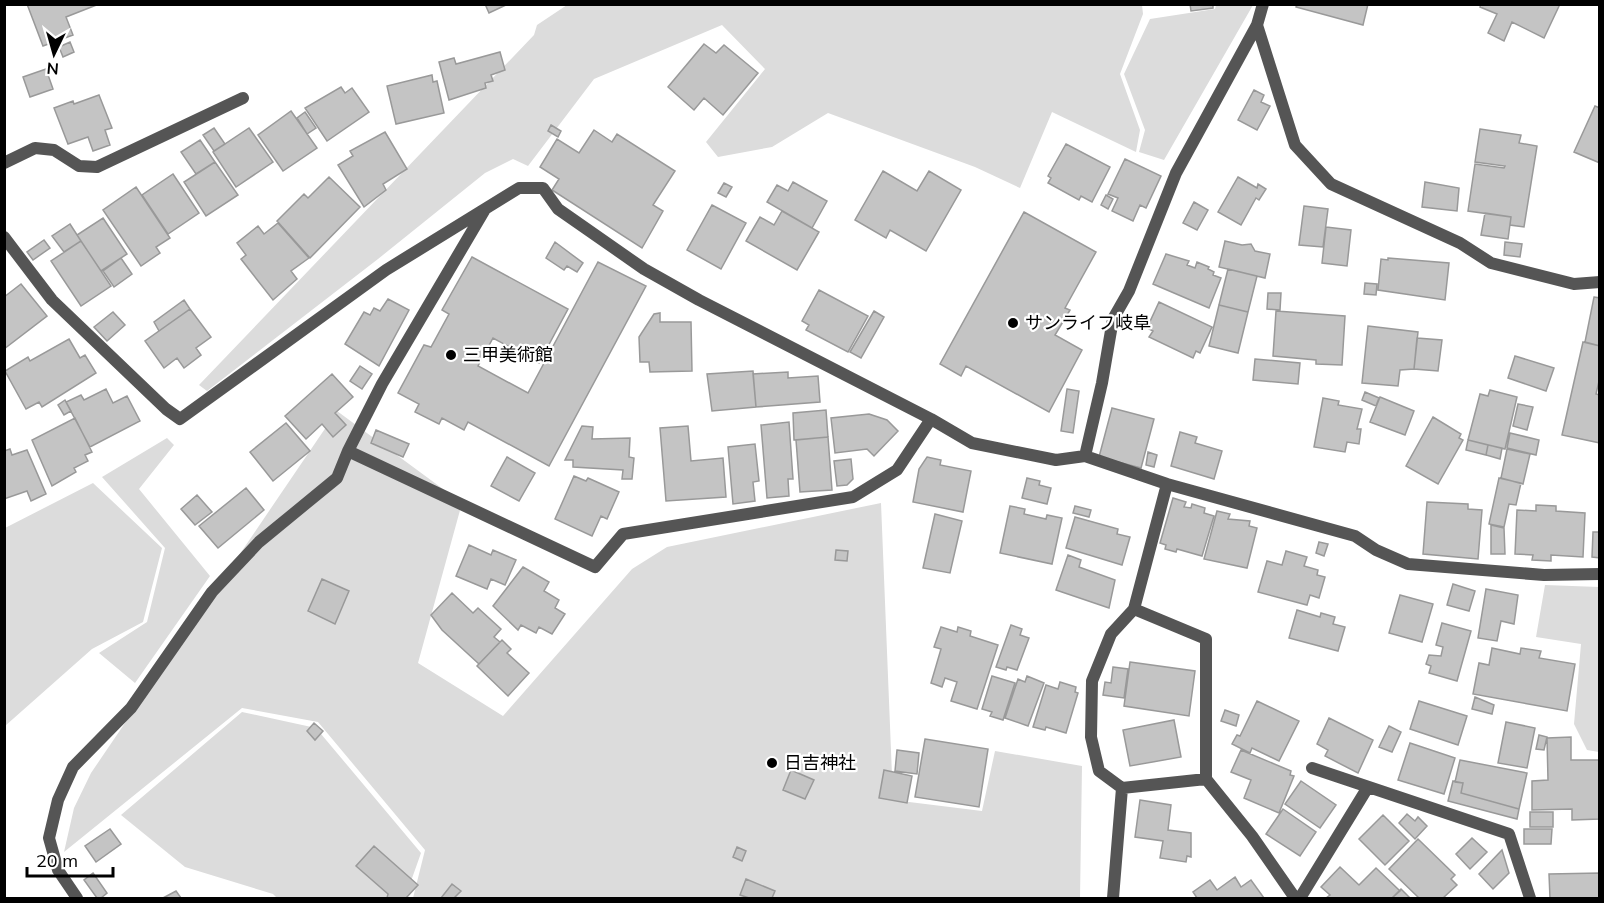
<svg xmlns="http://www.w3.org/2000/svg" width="1604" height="903" viewBox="0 0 1604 903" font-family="Mulish,'Noto Sans JP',sans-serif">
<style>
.green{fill:#dcdcdc}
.building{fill:#c4c4c4;stroke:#999;stroke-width:1.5}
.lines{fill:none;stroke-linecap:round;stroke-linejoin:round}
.minor{stroke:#555;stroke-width:12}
.poi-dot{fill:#000;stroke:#fff;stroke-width:2}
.labels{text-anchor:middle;stroke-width:4.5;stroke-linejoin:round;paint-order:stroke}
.poi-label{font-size:18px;fill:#000;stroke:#fff;text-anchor:start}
</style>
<rect width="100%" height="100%" fill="#fff"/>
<path class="green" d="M567 5H1142L1143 14 1120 74 1140 130 1136 152 1052 112 1020 188 975 167 828 113 772 147 718 157 706 142 765 69 722 25 594 79 528 166 513 159 485 173 378 259 207 391 199 385 534 35 537 25Z
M1216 5H1253L1164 160 1139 152 1145 130 1124 74 1150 19 1215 9Z
M337 411 462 503 418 663 503 716 632 569 667 547 881 503 893 800 982 811 995 751 1082 766 1080 898H413L425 850 318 722 242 708 64 852 74 808 91 773Z
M167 438 174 445 139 489 210 576 135 683 99 653 147 622 165 548 102 477Z
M93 483 162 548 143 622 92 649 5 726V528Z
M1545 585 1599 587V752L1587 750 1574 724 1581 644 1536 637Z
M242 712 316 728 421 853 405 898H277L273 894 185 867 121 815Z"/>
<path class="building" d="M27 4H99L66 17 73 35 43 46Z
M485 4H508L489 13Z
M1190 4H1213V8L1191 11Z
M1297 4H1368L1363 25 1296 7Z
M1481 4H1560L1544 38 1512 22 1504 41 1488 33 1497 14 1480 7Z
M70 42 74 52 63 57 59 47Z
M704 44 716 53 724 45 758 73 723 115 704 98 694 110 668 87Z
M500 52 505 70 491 75 493 81 485 83 486 88 449 100 439 62 454 58 456 64Z
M46 69 53 89 30 97 23 77Z
M432 75 433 82 437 81 444 113 396 124 387 86Z
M341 87 345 93 352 88 369 112 327 141 305 108Z
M1254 90 1264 95 1261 102 1270 106 1257 130 1238 120Z
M99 95 112 128 105 130 110 145 93 151 88 137 68 144 54 108 73 101 74 104Z
M1595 106 1600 108V163L1574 152Z
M291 111 317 148 283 171 258 135Z
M305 112 316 128 307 134 297 118Z
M551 125 561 131 558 137 548 131Z
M214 128 225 144 214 151 203 135Z
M249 128 273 162 236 187 213 152Z
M1480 129 1521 135 1519 143 1537 146 1524 227 1510 225 1511 217 1468 211 1475 164 1504 168 1505 166 1475 162Z
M594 130 612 142 617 134 675 171 653 205 663 211 642 248 552 190 559 179 540 167 557 139 579 153Z
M385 132 407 169 383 184 386 190 364 207 338 165 353 156 350 151Z
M200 140 215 162 196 174 181 152Z
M1066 144 1110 167 1092 202 1081 196 1079 200 1048 183 1051 178 1048 176Z
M1125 159 1161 176 1146 208 1140 205 1133 221 1112 211 1118 198 1108 194Z
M215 162 238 195 206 216 184 182Z
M883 171 917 191 929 171 961 190 926 251 890 230 886 238 855 220Z
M173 174 199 213 168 234 142 195Z
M329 177 360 207 310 258 277 221 304 194 308 198Z
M1238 177 1257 188 1258 184 1266 189 1259 200 1256 198 1241 225 1218 212Z
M793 182 827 201 812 228 767 202 777 185 788 191Z
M1425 182 1459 188 1457 211 1422 207Z
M724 183 732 187 726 197 718 193Z
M136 187 170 238 156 247 160 253 141 266 103 210Z
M1106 195 1113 199 1108 209 1101 205Z
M1194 202 1208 210 1197 230 1183 223Z
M712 205 746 223 721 269 687 250Z
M1304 206 1328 209 1323 247 1299 245Z
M782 211 819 232 797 270 746 241 760 217 774 225Z
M1024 212 1096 252 1065 308 1070 310 1055 335 1082 350 1049 412 966 366 961 376 940 364Z
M1485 213 1511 217 1508 239 1481 235Z
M103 218 127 254 101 271 77 235Z
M278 223 309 258 291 271 297 279 273 300 241 259 246 255 237 243 258 226 264 234Z
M70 224 81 241 64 252 52 236Z
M1326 227 1351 230 1347 266 1322 263Z
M44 240 50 248 33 260 27 252Z
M81 241 111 286 81 306 51 261Z
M1225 241 1242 245 1251 244 1255 251 1270 254 1265 278 1219 267Z
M555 242 583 263 577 272 567 266 564 270 546 258Z
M1505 242 1522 244 1520 257 1504 255Z
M1166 254 1189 261 1187 265 1195 268 1197 262 1209 267 1208 269 1214 272 1213 275 1221 278 1209 308 1153 284Z
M472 257 568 309 539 363 493 338 478 366 528 393 598 262 646 286 549 466 468 422 464 430 442 418 439 424 415 412 419 404 398 393 424 345 431 347 449 314 442 310Z
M121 258 132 274 114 287 103 271Z
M1388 258 1449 263 1445 300 1378 290 1381 259 1388 260Z
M1228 269 1257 276 1248 312 1219 305Z
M1365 283 1377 284 1376 295 1364 294Z
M21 284 47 316 4 349V297Z
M819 290 868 316 848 352 806 330 809 325 802 321Z
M1268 293H1281L1280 310 1267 309Z
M1594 297 1600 298V346L1585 342Z
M388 299 409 310 379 366 345 344 364 312 370 315 374 308 380 311Z
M184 300 190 309 159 331 154 322Z
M1159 302 1212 327 1200 353 1196 351 1193 358 1149 337 1153 331 1147 328Z
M1219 305 1248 312 1238 353 1209 346Z
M190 309 211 337 196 348 201 355 184 368 177 358 164 368 145 341Z
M874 311 884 317 861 358 850 352Z
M1276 311 1345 316 1342 365 1316 364V360L1273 356Z
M113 312 125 325 107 341 94 327Z
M660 313V322H691L692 371 650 372 649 362H640L639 337 654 314Z
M1368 326 1418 332 1414 369 1400 370 1398 386 1362 383Z
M1417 338 1442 340 1438 371 1414 369Z
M69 339 80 358 85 355 96 373 42 407 39 402 26 409 5 371 28 357 30 361Z
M1583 342 1600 346V377L1596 394 1600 395V443L1562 435Z
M1515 356 1554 368 1546 391 1508 378Z
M1255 359 1300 363 1298 384 1253 380Z
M360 366 372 374 362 389 350 381Z
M753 371 756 407 712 411 707 374Z
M788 372V378L818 376 820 402 756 407 753 374Z
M332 374 353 397 335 413 346 425 333 437 322 424 306 439 285 416Z
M106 389 113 403 127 396 140 421 90 447 66 402 81 395 84 400Z
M1067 389 1079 391 1073 433 1061 431Z
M1490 390 1517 397 1505 449 1468 440 1480 394 1488 396Z
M1365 392 1379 398 1376 406 1362 400Z
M1380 397 1414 411 1405 435 1370 422Z
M1323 398 1339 401 1338 405 1362 409 1357 429H1361L1359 444 1347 442 1345 452 1314 447Z
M65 400 71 411 64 415 58 405Z
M1518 404 1533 407 1527 430 1513 426Z
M1112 408 1154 419 1141 468 1099 457Z
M826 410 828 437 794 440 793 413Z
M869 414 887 420 898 431 874 456 867 449 835 453 831 418Z
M1433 417 1461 434 1459 438 1463 440 1438 484 1406 466Z
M75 418 92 452 85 455 88 461 74 468 76 472 52 486 32 440Z
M789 422 793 479H788L789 496 767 498 761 425Z
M286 423 310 451 273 481 250 452Z
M582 426 593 427 592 439 630 438 629 457 634 458 632 479H622L623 470 573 467V460H565Z
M688 426 691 461 723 458 726 497 666 501 660 428Z
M376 430 409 444 403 457 371 443Z
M1180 432 1197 437 1195 443 1222 451 1214 479 1171 466Z
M1510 433 1539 440 1536 455 1507 448Z
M828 437 832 490 800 492 796 440Z
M1468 440 1488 445 1486 455 1466 450Z
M755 444 759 481 753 482 755 501 733 504 728 447Z
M1488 445 1502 448 1500 459 1486 455Z
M10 449 12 455 27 450 46 494 31 501 27 491 4 499V451Z
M1507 449 1530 454 1523 484 1501 478Z
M1148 452 1157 455 1154 467 1146 465Z
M507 457 535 473 519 501 491 486Z
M927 457 941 460 940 465 971 471 963 512 913 502 919 469Z
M851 459 853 479 847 485 837 486 834 461Z
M574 476 586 481 588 478 619 492 607 519 601 516 592 536 555 519Z
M1027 478 1040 481 1039 485 1051 488 1047 504 1022 498Z
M1499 478 1521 483 1516 505 1509 504 1504 527 1489 524Z
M246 488 264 510 218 548 199 526Z
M197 495 212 512 195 525 181 509Z
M1173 498 1186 502 1184 507 1191 508 1192 504 1205 508 1204 513 1214 516 1202 556 1177 549 1176 552 1165 549 1166 545 1160 543Z
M1427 502 1468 504V509L1482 510 1478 559 1423 554Z
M1536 505 1556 506V511L1585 513 1583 557 1551 555V561L1532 560 1533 555 1515 554 1517 510 1536 511Z
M1010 506 1025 509 1024 514 1046 519 1047 515 1062 518 1052 564 1000 553Z
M1075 506 1091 510 1089 517 1073 513Z
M1217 511 1230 514 1228 519 1250 521 1249 526 1257 528 1247 568 1204 559Z
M935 514 962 521 950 573 923 568Z
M1075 517 1118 529 1117 534 1130 537 1122 565 1066 548Z
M1491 525 1504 528 1505 554H1491Z
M1593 532H1600V558L1592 557Z
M1319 542 1328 544 1324 556 1316 553Z
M469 545 491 555 493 550 516 560 505 585 491 579 487 589 456 576Z
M836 550 848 551 847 561 835 560Z
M1286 551 1307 557 1304 566 1318 570 1317 575 1325 577 1319 598 1310 595 1307 605 1258 592 1267 561 1282 565Z
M1068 555 1081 560 1079 567 1115 580 1109 608 1056 590Z
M523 567 549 582 544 591 559 600 555 608 565 614 552 634 539 627 536 633 521 625 518 630 493 606Z
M322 579 349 591 335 624 308 611Z
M1453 584 1475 591 1469 611 1447 605Z
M1486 589 1518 595 1514 624 1501 621 1497 641 1478 638Z
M452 593 473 613 478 608 501 629 494 637 500 642 479 664 442 630 431 615Z
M1400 595 1433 604 1422 642 1389 633Z
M1297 610 1320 617 1321 613 1335 617 1333 624 1345 627 1338 651 1289 638Z
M1442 623 1471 631 1457 681 1429 673 1431 666 1426 664 1429 655 1441 656 1443 647 1436 645Z
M1011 625 1022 629 1020 635 1029 638 1017 670 1007 667 1006 670 996 667Z
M941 627 957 632 958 627 971 631 970 636 998 645 977 709 951 701 957 682 945 678 942 687 931 683 941 649 934 647Z
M502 640 511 649 507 653 529 673 508 696 477 666Z
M1492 648 1520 654 1521 648 1541 651 1539 658 1575 664 1567 711 1473 694 1479 663 1489 665Z
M1130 662 1195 671 1189 716 1124 706Z
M1113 667 1128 669 1124 698 1103 695 1105 682 1111 683Z
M992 676 1015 683 1003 720 990 716 992 712 982 709Z
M1027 676 1044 683 1028 726 1005 718 1018 679 1025 682Z
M1060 682 1076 687 1075 692 1078 693 1066 733 1046 727 1045 730 1033 727 1046 685 1058 689Z
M1475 697 1494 705 1492 714 1472 709Z
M1257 701 1299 721 1279 761 1252 748 1250 753 1232 744 1237 735 1240 736Z
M1419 701 1467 716 1458 745 1410 729Z
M1225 710 1239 715 1236 726 1221 721Z
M1329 718 1373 740 1358 773 1325 756 1328 750 1317 744Z
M1174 720 1181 757 1130 766 1123 730Z
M1506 722 1535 728 1527 768 1498 763Z
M314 723 323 731 315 740 307 731Z
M1389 726 1401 732 1392 752 1379 747Z
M1539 735 1547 737 1544 750 1536 749Z
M1571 737V760H1600V819L1572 820V809L1532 810V781L1548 780 1547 738Z
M925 739 988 749 979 807 915 797Z
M1410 743 1455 758 1444 794 1398 780Z
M897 750 919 753 917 774 895 771Z
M1241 750 1291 771 1290 775 1294 776 1279 813 1244 798 1251 780 1231 772Z
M1460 760 1527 773 1519 809 1461 793 1463 783 1455 782Z
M791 770 814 780 805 799 783 790Z
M884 770 912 776 907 803 879 798Z
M1301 781 1336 805 1320 828 1285 804Z
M1453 781 1463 783 1461 793 1519 809 1517 819 1448 801Z
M1140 800 1171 805 1168 830 1191 833V857L1187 856 1186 862 1160 858 1163 841 1135 837Z
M1283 809 1316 832 1300 856 1266 834Z
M1530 812H1553V827H1530Z
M1407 814 1415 821 1418 817 1427 826 1415 839 1399 823Z
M1383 815 1409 841 1385 865 1359 839Z
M110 829 121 844 96 862 85 846Z
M1524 829H1552L1551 844H1524Z
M1472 838 1487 852 1470 869 1456 854Z
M1418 839 1455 875 1451 879 1457 885 1443 898H1419L1389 869Z
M374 846 418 885 406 898H387L388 894 356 866Z
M737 847 746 851 742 861 733 857Z
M1502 850 1509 873 1493 889 1479 874Z
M1340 867 1359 885 1376 868 1400 891 1392 898H1326L1330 895 1321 887Z
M93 873 107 893 101 898H97L84 880Z
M1600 873V898H1550L1549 874Z
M1235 877 1241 887 1251 880 1264 898H1197L1193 892 1210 880 1217 890Z
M746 879 775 891 772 898H749L740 895Z
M452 884 461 891 454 898H441Z
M1401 889 1410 898H1392Z
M176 891 181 898H163Z"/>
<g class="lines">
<path class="minor" d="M1257 25 1295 145 1331 184 1460 243 1491 263 1574 284 1600 282
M4 163 35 148 54 150 79 166 97 167 243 98
M4 237 52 300 166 409 180 419 386 270 519 188H543L558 209 644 269 699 300 931 419 972 443 1056 460 1085 456 1167 484 1355 536 1376 550 1408 564 1544 575 1600 574
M348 451 595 567 623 534 853 497 897 470 931 419
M1085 456 1102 383 1113 319 1129 291 1176 173 1257 25 1263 4
M1167 484 1134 609 1111 634 1092 681 1091 737 1099 771 1122 788 1206 779
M1134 609 1206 639V779L1252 836 1295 898
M1312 768 1509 834 1530 898
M77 898 58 870 49 838 58 800 73 767 131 708 212 592 259 542 337 478 348 451 382 384 484 211
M1113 898 1122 788
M1300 898 1368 787"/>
</g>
<g class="poi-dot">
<circle cx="1013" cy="323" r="6"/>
<circle cx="451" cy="355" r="6"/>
<circle cx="772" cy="763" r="6"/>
</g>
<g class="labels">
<g class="poi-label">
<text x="1025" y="329">サンライフ岐阜</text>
<text x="463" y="361">三甲美術館</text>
<text x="784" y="769">日吉神社</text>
</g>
</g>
<rect width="1604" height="903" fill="none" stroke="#000000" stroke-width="12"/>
<g transform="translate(54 54) rotate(185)" stroke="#ffffff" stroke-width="4.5" paint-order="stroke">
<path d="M0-4.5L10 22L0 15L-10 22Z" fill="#000000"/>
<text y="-9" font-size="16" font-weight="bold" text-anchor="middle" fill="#000000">N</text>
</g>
<path d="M27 867v9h86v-9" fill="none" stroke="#000000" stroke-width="3"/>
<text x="36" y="867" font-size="18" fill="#000000" stroke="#ffffff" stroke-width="4.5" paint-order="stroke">20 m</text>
</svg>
